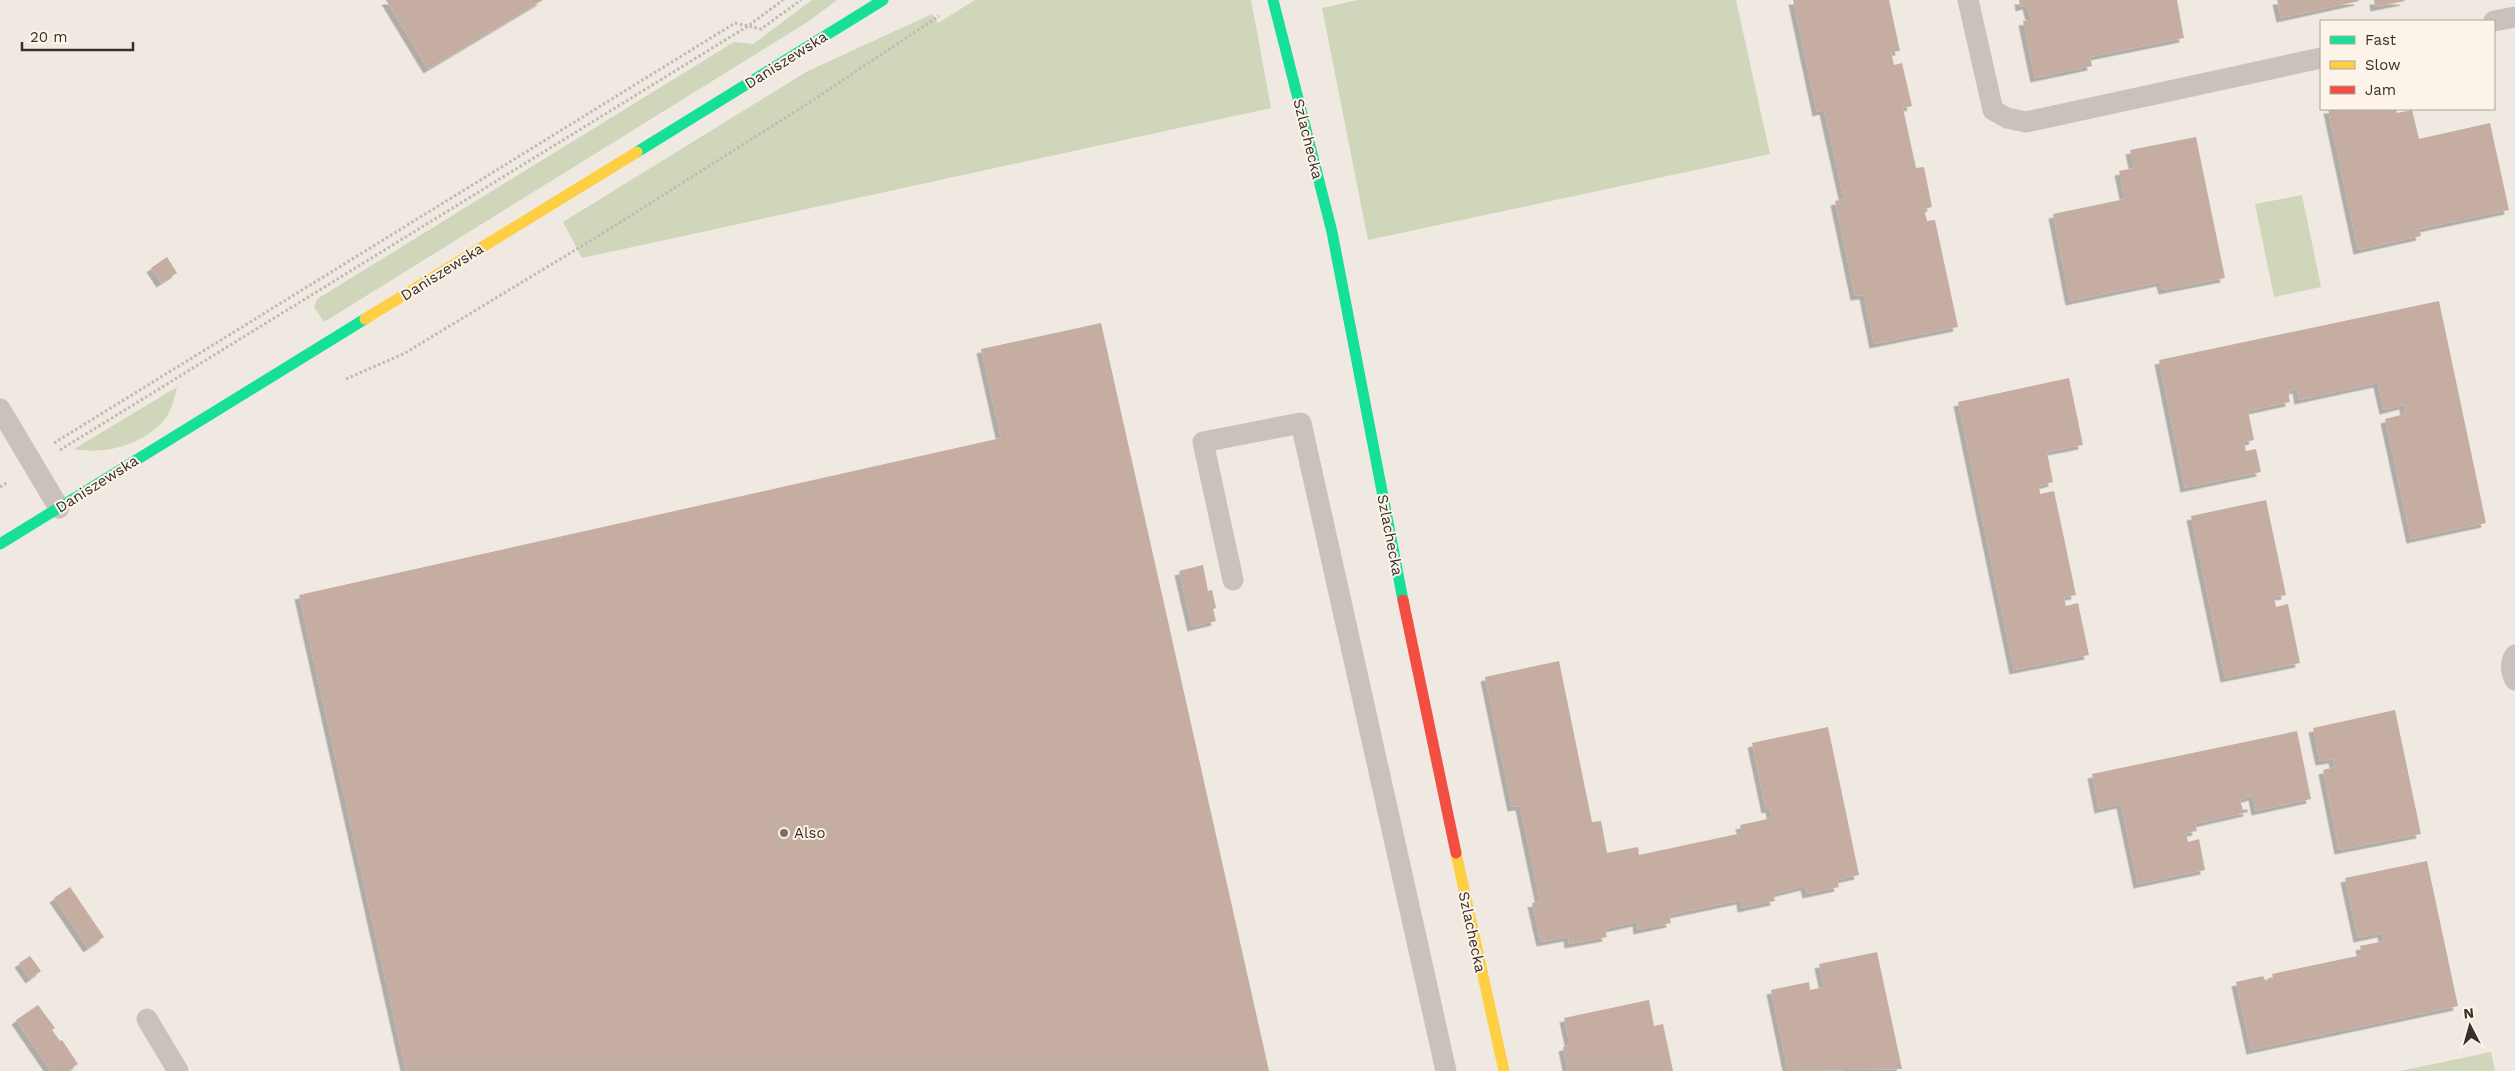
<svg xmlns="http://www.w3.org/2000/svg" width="2515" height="1071" viewBox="0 0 2515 1071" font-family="'Work Sans',sans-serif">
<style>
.green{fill:#cfd6ba}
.building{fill:#c5ada2;filter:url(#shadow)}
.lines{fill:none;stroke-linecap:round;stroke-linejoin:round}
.path{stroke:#c1bab3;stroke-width:3;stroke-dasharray:2.5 2.5;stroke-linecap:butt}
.lane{stroke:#c9c1ba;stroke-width:21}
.fast{stroke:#16e098;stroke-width:11}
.slow{stroke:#ffcf43;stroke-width:11}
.jam{stroke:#f24e42;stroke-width:11}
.poi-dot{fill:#796f69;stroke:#fcf4e9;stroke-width:2}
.labels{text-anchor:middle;stroke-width:4;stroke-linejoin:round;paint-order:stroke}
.street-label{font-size:15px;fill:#3a2e28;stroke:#fcf4e9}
.poi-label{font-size:15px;fill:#3a2e28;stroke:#fcf4e9;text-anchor:start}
</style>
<defs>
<filter id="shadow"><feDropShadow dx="-4.5" dy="4.5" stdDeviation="0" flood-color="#0004"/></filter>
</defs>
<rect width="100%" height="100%" fill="#efe9e2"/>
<path class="green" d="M812 0H837L809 21 324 322 314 307 317 299 734 42 753 44Z
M975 0H1251L1271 108 582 258 563 222 808 71 932 14 938 23Z
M1358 0H1736L1770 154 1368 240 1322 8Z
M2302 195 2321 287 2274 297 2255 204Z
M177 387C175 398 172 409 165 419 144 445 105 455 74 449Z
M2491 1052 2495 1071H2400Z"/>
<path class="building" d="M386 0H543L428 69Z
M1793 0H1889L1900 51 1891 52 1894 65 1902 63 1912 106 1903 108 1916 168 1924 167 1932 207 1924 209 1927 221 1935 220 1958 327 1874 344 1864 295 1855 296 1835 201 1844 199 1824 110 1817 112Z
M2019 0H2177L2184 38 2090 57 2092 66 2035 78 2023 21 2031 20 2027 5 2020 7Z
M2277 0H2359V1L2281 18Z
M2374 0H2404L2405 1 2375 7Z
M2328 109H2396L2397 113 2412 110 2419 139 2490 123 2509 210 2419 229 2421 236 2358 250Z
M2196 137 2225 278 2163 290 2161 282 2070 301 2053 214 2125 199 2119 171 2134 168 2130 150Z
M167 257 177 273 161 283 151 268Z
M2439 301 2486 523 2411 539 2385 419 2405 414 2404 405 2384 410 2378 383 2299 400 2297 389 2288 391 2290 402 2248 411 2254 440 2244 442 2246 451 2256 449 2261 472 2185 488 2159 360Z
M1101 323 1269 1071H406L299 595 1001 438 981 349Z
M2069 378 2083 445 2047 452 2053 482 2039 486 2040 494 2054 491 2076 595 2064 597 2066 606 2078 603 2089 655 2014 670 1958 402Z
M2266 500 2286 595 2274 597 2276 607 2288 604 2300 663 2225 678 2191 516Z
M1203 565 1208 591 1212 590 1216 608 1213 609 1216 621 1192 627 1179 571Z
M1559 661 1592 822 1601 821 1607 853 1638 847 1639 855 1742 833 1740 825 1772 818 1770 808 1766 809 1752 743 1828 727 1859 875 1837 880 1839 887 1807 894 1805 886 1773 894 1775 901 1742 908 1741 900 1669 915 1671 923 1638 930 1637 922 1605 929 1607 937 1569 944 1568 937 1541 942 1532 903 1540 901 1520 806 1512 807 1485 677Z
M2395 710 2421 834 2339 850 2323 770 2335 767 2333 759 2320 761 2313 728Z
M2297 731 2311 799 2256 811 2253 796 2240 800 2243 810 2247 809 2248 812 2195 824 2197 831 2186 833 2188 842 2199 839 2205 870 2138 884 2121 804 2099 809 2092 774Z
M2427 861 2458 1006 2251 1050 2236 982 2263 976 2265 980 2273 979 2272 974 2362 955 2360 946 2384 941 2382 933 2358 938 2345 878Z
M70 887 104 937 88 948 54 898Z
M1877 952 1902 1069 1788 1071 1771 990 1809 982 1810 990 1824 987 1819 964Z
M30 956 41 971 30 979 19 963Z
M1649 1000 1654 1026 1663 1024 1673 1071H1568L1563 1047 1570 1045 1564 1018Z
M38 1005 55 1028 52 1030 60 1041 62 1040 78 1064 68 1071H51L16 1020Z"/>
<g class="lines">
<path class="path" d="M346 379 405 353 600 235 807 104 939 16
M54 443 735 23 761 29 801 0
M60 450 748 26 783 0
M0 487 8 482"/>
<path class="lane" d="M1968 0 1993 110 2007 118 2026 122 2321 58
M2494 21 2515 17
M0 409 59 508
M1233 580 1203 442 1301 423 1446 1071
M2515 655C2510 663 2511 672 2515 680
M147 1019 178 1071"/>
<path class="fast" d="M1273 0 1332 232 1403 600
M637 152 883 0
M0 544 365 319"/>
<path class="slow" d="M365 319 637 152
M1456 853 1504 1071"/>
<path class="jam" d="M1403 600 1456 853"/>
</g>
<circle class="poi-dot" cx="784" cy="833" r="5"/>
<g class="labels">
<g class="street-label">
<text transform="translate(786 60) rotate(-32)" y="5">Daniszewska</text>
<text transform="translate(1308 139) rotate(76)" y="5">Szlachecka</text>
<text transform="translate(442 272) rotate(-32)" y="5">Daniszewska</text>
<text transform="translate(97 484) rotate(-32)" y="5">Daniszewska</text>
<text transform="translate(1390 535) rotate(79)" y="5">Szlachecka</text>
<text transform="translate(1472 932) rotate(78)" y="5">Szlachecka</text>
</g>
<g class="poi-label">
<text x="794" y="838">Also</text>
</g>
</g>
<rect x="2320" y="20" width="175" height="90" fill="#fcf4e9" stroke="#aea59c"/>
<rect x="2330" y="36" width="25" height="8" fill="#16e098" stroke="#aea59c"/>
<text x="2365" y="45" font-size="15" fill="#3a2e28">Fast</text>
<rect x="2330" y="61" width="25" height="8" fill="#ffcf43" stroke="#aea59c"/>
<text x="2365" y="70" font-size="15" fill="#3a2e28">Slow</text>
<rect x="2330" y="86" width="25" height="8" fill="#f24e42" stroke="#aea59c"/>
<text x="2365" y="95" font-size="15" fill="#3a2e28">Jam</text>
<g transform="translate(2470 1026) rotate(354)" stroke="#fcf4e9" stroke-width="4" paint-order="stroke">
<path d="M0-4L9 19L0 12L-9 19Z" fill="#3a2e28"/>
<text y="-8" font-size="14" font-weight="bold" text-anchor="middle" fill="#3a2e28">N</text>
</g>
<path d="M22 42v8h111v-8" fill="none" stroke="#3a2e28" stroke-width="2.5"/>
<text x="30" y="42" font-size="15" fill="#3a2e28" stroke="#fcf4e9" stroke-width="4" paint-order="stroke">20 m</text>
</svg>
